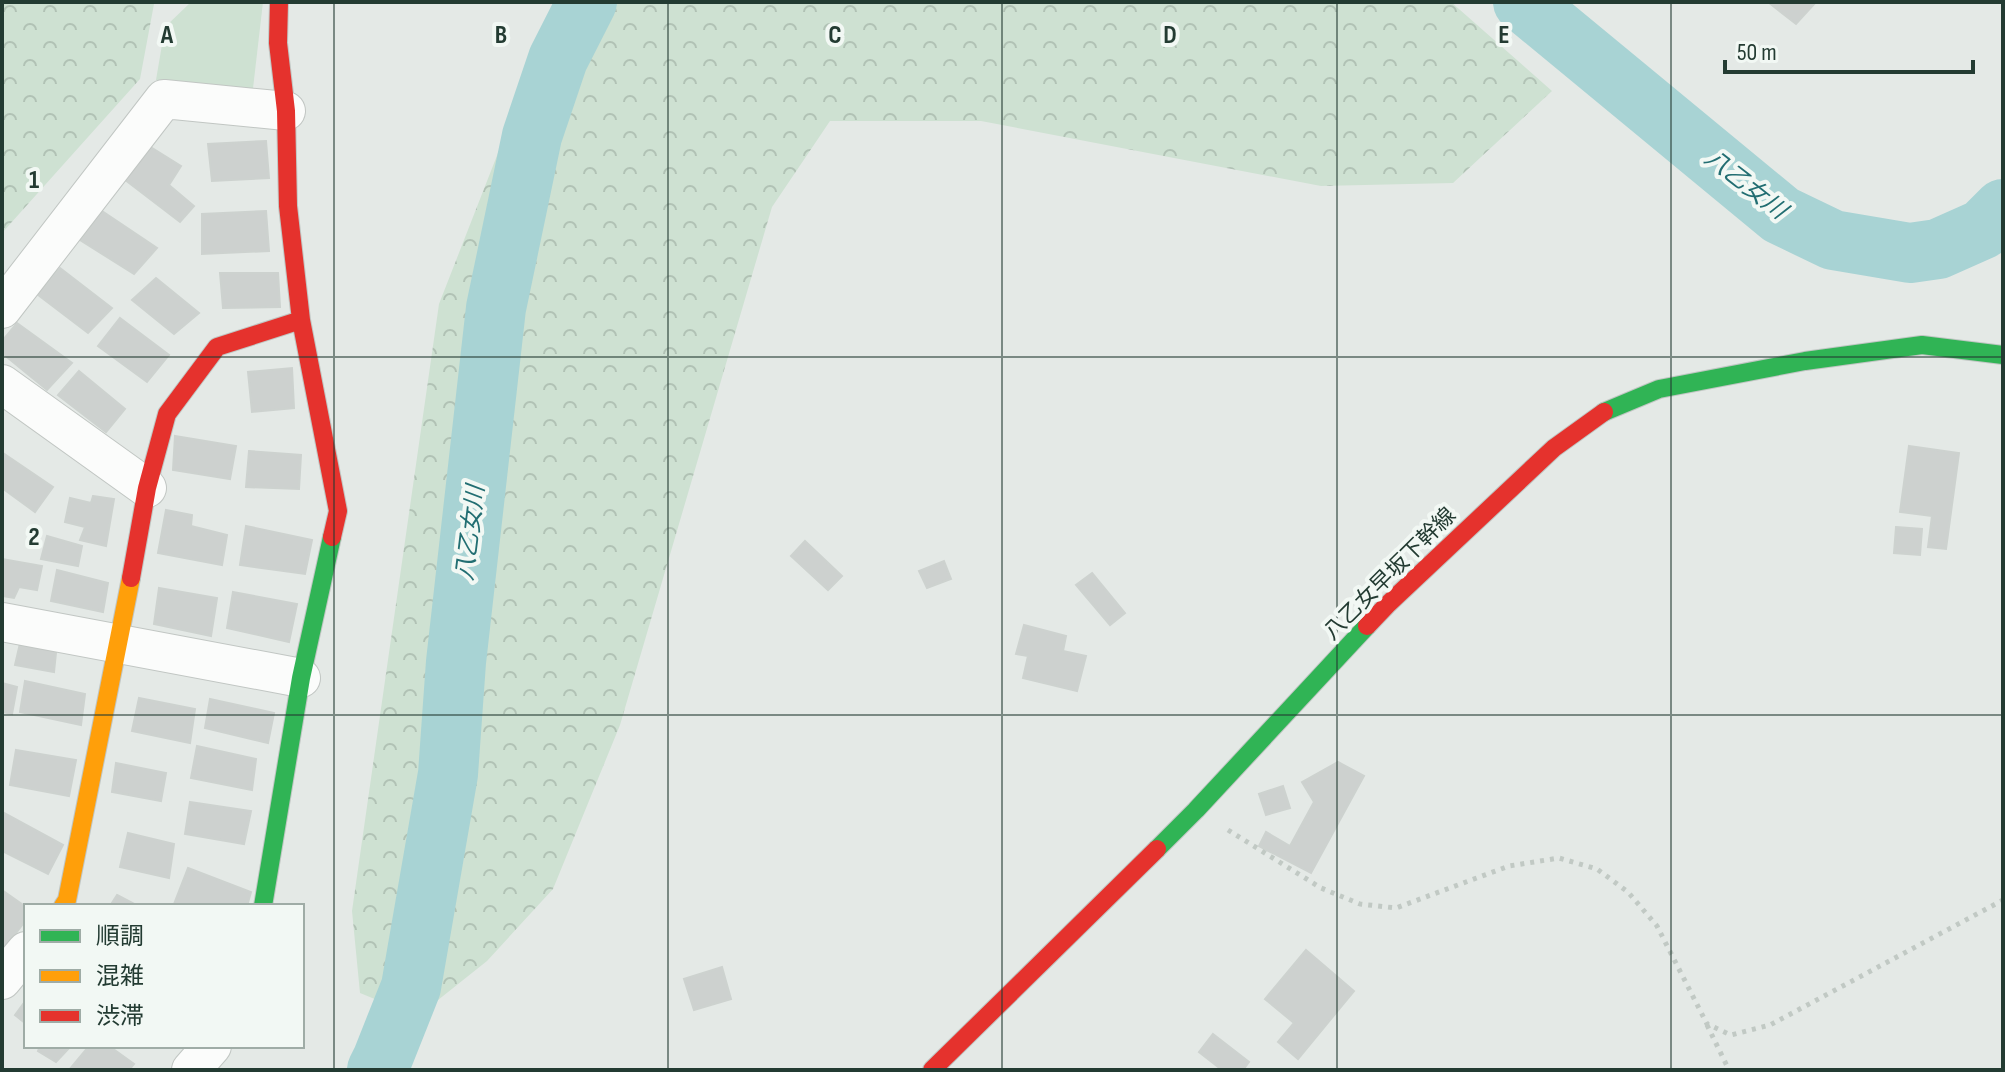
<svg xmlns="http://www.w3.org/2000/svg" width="2005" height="1072" viewBox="0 0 2005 1072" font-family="'Sofia Sans Condensed','Noto Sans JP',sans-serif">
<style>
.green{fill:#cee1d2}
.forest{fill:url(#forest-crowns)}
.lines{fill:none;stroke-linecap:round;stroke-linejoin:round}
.river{stroke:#a8d3d4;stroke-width:60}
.building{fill:#cdd1cf;stroke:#cdd2cf;stroke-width:2}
.street-casing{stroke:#c1c6c3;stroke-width:40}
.fast-casing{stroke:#c0c6c3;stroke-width:20}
.slow-casing{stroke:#c0c6c3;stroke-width:20}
.jam-casing{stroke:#c0c6c3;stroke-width:20}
.path{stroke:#c1c9c4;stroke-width:5;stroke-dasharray:4 6;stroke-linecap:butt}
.street{stroke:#fbfcfb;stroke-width:38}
.fast{stroke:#30b455;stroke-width:18}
.slow{stroke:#ff9f0a;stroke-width:18}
.jam{stroke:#e5322d;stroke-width:18}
.grid{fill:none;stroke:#233b32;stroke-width:2;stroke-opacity:0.55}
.labels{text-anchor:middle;stroke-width:8;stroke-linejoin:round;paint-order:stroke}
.street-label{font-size:22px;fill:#233b32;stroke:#f2f8f4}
.water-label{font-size:24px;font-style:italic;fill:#226e72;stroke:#f2f8f4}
.grid-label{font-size:26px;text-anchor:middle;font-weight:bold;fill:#233b32;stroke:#f2f8f4;stroke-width:8;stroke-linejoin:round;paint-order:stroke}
</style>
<defs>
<pattern id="forest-crowns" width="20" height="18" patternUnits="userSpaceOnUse" patternTransform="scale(2)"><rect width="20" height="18" fill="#cee1d2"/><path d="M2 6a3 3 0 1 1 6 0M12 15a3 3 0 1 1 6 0" fill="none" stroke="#b1c2b5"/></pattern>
</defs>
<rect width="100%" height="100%" fill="#e4e9e6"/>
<path class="green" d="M191 2H263L252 97 156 80 165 27Z"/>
<path class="forest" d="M2 2H159L154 4 140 79 2 233Z
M557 2H1451L1552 91 1453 183 1321 186 981 121H830L772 207 620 725 553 889 487 961 428 1008 404 1011 360 993 352 911 439 304Z"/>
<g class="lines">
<path class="river" d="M1523 2 1781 215 1833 240 1910 253 1938 249 1983 229 2003 209
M377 1070 382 1060 411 987 448 774 456 662 496 308 532 136 558 59 587 2"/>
</g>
<path class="building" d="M1768 2H1816L1796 24Z
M266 141 269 178 212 181 208 144Z
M149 146 181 166 169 185 194 206 180 222 124 179Z
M102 211 157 248 134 274 80 240Z
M266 211 269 251 202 254V214Z
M60 268 112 308 88 333 37 294Z
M220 273H278L280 307 223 308Z
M156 278 199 313 174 334 132 300Z
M120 318 169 355 147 382 98 346Z
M17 323 72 363 47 390 2 353V341Z
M292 368 294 408 252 412 248 372Z
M79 371 125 409 106 432 58 395Z
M175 436 236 446 230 479 173 470Z
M1909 446 1959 453 1946 549 1928 547 1932 516 1900 512Z
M249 451 301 455 299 489 246 487Z
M3 453 53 487 35 512 2 488Z
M93 496 114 499 106 546 80 540 85 527 65 522 70 498 91 503Z
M166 510 192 515 191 526 227 535 222 565 158 553Z
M246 526 312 540 305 574 240 565Z
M1896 527 1922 529 1920 555 1894 553Z
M47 536 82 546 78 566 41 559Z
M805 541 842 576 828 590 791 556Z
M2 559 42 566 37 590 19 587 14 598 2 596Z
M944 561 951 579 927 588 919 571Z
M57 570 108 583 103 612 51 601Z
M1092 573 1125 613 1110 625 1076 585Z
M159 588 217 598 211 636 154 624Z
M233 592 297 604 289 642 227 628Z
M1024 625 1066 636 1063 651 1086 656 1077 691 1023 678 1028 656 1016 654Z
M21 639 57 643 54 672 15 665Z
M25 681 85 694 81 725 20 712Z
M2 683 17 687 12 714 2 712Z
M139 698 195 709 190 743 132 731Z
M210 699 274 713 268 743 205 728Z
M197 746 256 759 252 790 191 778Z
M16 750 76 760 69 796 10 785Z
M1338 762 1364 776 1311 873 1259 846 1266 832 1290 846 1314 802 1302 782Z
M116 763 166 773 161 801 112 792Z
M1283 786 1290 808 1266 815 1259 794Z
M190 802 251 811 244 844 185 834Z
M4 813 63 845 48 874 2 851V818Z
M128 833 174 844 169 878 120 867Z
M188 868 251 892 247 906H181L174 904Z
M2 890 26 907V920L6 946 2 943Z
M117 895 138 906H110Z
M1306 950 1354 991 1298 1059 1278 1042 1294 1023 1265 999Z
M722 967 731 999 694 1010 684 979Z
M26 1000V1024L15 1015Z
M1213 1034 1249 1062 1243 1070H1222L1199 1052Z
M40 1046H71L56 1062 38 1051Z
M89 1046H109L134 1064 129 1070H69Z"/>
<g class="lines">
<defs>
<path id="street" d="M2 309 164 99 286 111
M2 384 147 488
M2 622 301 678
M2 980 26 951
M191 1070 212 1046"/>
<path id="fast" d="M1604 412 1659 389 1805 361 1922 345 2003 355
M1157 849 1196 810 1367 626
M263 906 301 678 332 537"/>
<path id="slow" d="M63 906 67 900 131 578"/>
<path id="jam" d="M279 2 278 43 286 111 288 206 301 320 338 511 332 537
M131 578 147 488 167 414 217 347 301 320
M1367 626 1387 605 1554 448 1604 412
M932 1070 1157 849"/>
</defs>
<use href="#street" class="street-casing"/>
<use href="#fast" class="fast-casing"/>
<use href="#slow" class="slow-casing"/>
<use href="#jam" class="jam-casing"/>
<path class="path" d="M1228 830 1321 888 1360 904 1396 908 1509 866 1559 858 1597 869 1628 892 1657 926 1707 1024 1731 1035 1770 1025 2003 900
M1707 1025 1729 1070"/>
<use href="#street" class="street"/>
<use href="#fast" class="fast"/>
<use href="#slow" class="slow"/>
<use href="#jam" class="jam"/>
</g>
<path class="grid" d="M334 2V1070M668 2V1070M1002 2V1070M1337 2V1070M1671 2V1070M2 357H2003M2 715H2003"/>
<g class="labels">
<g class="street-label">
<text transform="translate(1389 573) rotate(-45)" y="8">八乙女早坂下幹線</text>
</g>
<g class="water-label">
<text transform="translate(1746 184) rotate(38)" y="8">八乙女川</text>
<text transform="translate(470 533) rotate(-83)" y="8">八乙女川</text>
</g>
</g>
<g class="grid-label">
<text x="167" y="43">A</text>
<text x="501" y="43">B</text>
<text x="835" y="43">C</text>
<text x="1170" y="43">D</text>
<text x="1504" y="43">E</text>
<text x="34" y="188">1</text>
<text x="34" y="545">2</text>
</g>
<rect width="2005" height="1072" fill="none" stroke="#233b32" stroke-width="8"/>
<rect x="24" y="904" width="280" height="144" fill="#f2f8f4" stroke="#9faca6" stroke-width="2"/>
<rect x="40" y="930" width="40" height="12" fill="#30b455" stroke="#9faca6" stroke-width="2"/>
<text x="96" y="944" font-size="24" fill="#233b32">順調</text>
<rect x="40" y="970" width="40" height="12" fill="#ff9f0a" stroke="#9faca6" stroke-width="2"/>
<text x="96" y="984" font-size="24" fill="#233b32">混雑</text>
<rect x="40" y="1010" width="40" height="12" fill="#e5322d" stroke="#9faca6" stroke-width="2"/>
<text x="96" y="1024" font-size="24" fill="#233b32">渋滞</text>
<path d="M1725 60v12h248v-12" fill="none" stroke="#233b32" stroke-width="4"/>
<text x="1737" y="60" font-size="24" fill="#233b32" stroke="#f2f8f4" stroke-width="6" paint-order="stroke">50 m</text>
</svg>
